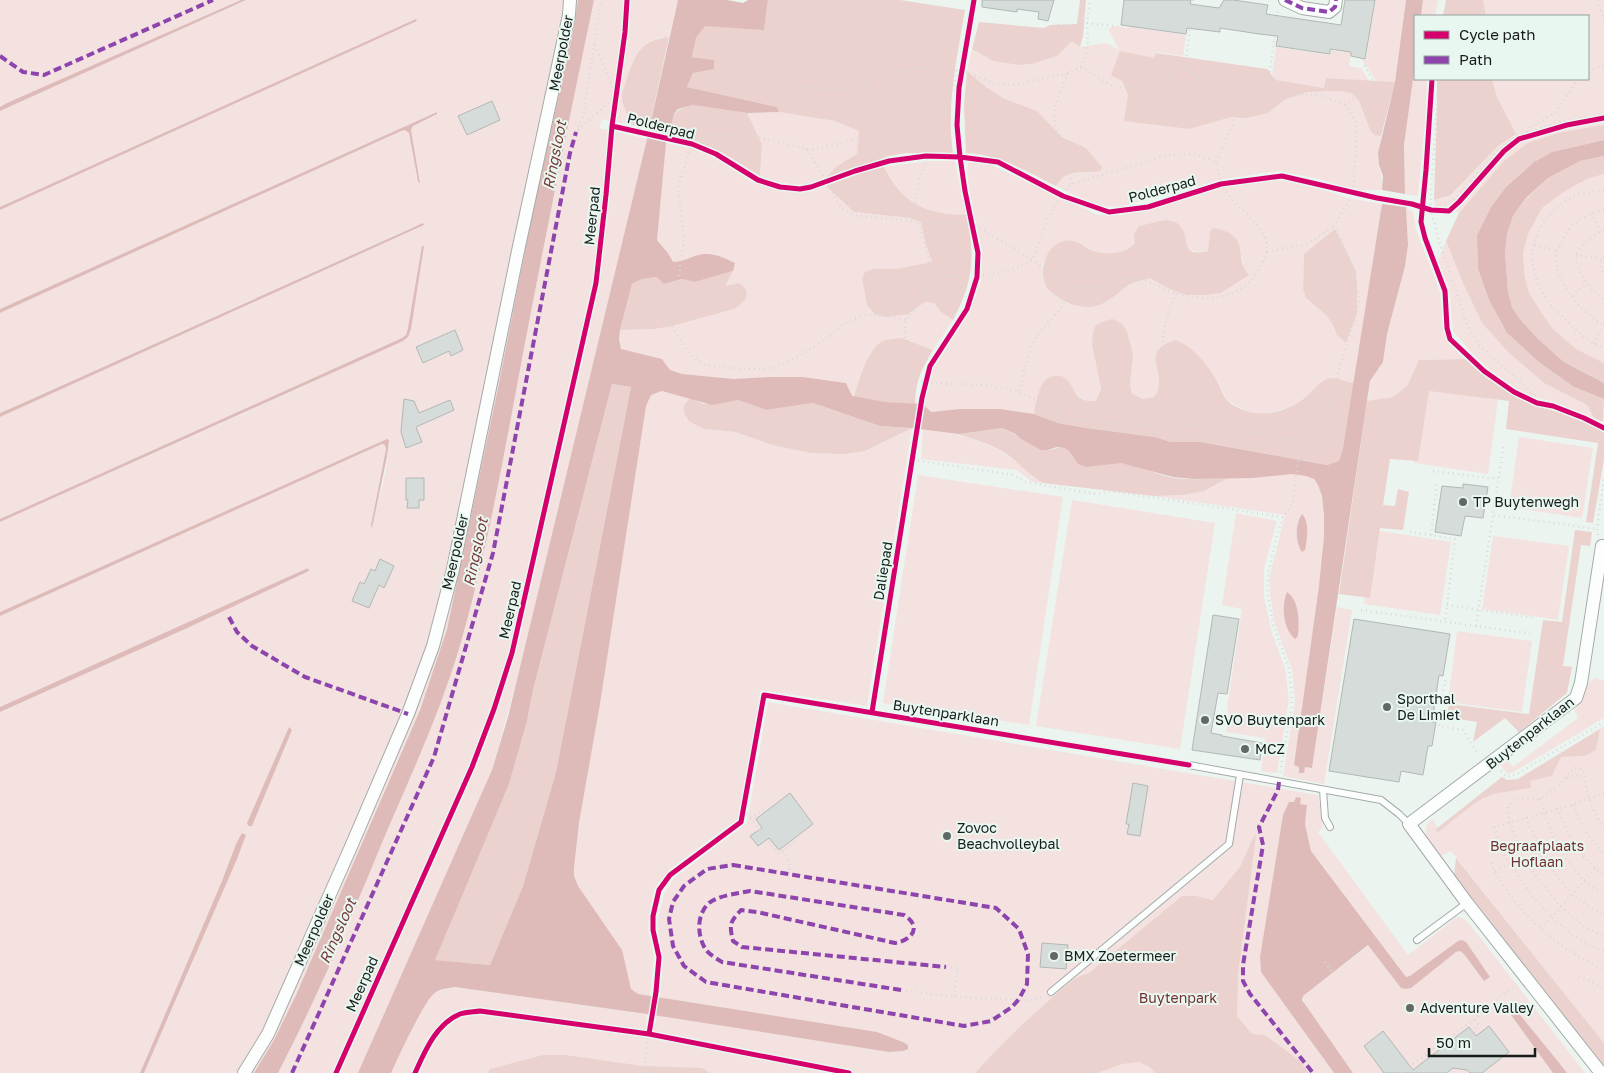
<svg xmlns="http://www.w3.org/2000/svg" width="1604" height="1073" viewBox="0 0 1604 1073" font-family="'Golos Text',sans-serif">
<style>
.green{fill:#f3e2e0;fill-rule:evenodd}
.forest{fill:#ebd2ce}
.water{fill:#debbb9;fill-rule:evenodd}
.building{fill:#d5dcd9;stroke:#b2b8b5}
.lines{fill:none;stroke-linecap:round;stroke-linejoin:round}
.lane-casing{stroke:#a5aba8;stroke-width:8}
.street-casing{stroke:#a5aba8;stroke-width:14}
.path{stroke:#d8dad9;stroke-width:2.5;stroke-dasharray:1 4;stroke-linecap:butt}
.lane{stroke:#fcfdfd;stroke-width:6}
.street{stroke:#fcfdfd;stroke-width:12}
.quiet{stroke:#8e44ad;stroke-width:4;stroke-dasharray:8 4;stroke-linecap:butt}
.cycleway-casing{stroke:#e8f8f1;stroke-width:8}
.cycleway{stroke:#d6006c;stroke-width:5}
.poi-dot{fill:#626865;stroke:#e8f8f1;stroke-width:2}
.labels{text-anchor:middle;stroke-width:4;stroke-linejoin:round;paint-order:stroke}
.street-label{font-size:14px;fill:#171c1a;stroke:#e8f8f1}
.poi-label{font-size:14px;fill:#171c1a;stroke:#e8f8f1;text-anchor:start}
.park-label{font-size:14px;fill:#723131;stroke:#e8f8f1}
.water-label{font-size:15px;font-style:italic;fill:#7b3939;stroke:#e8f8f1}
</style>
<rect width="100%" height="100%" fill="#ecf4f0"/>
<path class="green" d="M0 0H241L0 107Z
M246 0H578L572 37 533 210 498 388 447 629 420 709 296 995 274 1040 254 1073H144L191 966 236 844 222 881 140 1073H0V712L183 630 309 570 308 568 0 707V616L382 444 385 445 386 448 371 525C379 499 390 466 388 439L0 612V522L300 388 408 337V328L406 335 402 338 0 519V417L424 225 423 224 413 227 0 413V313L401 131 405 130 409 133 417 176 418 182H420L411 130 413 126 437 114V112L0 309V210L362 46 417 21V19L0 207V111ZM289 727 292 730 252 826 247 825Z
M594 0H678L669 37 658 38 621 98 632 125 602 119 599 128 647 139 515 687 492 770 436 992 455 987 647 1014 646 1023 655 1025 657 1015 889 1052 903 1051V1042L877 1032 660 998 663 959 657 924 664 894 674 878 747 823 768 702 1318 795 1323 827 1318 832 1408 955 1457 917H1461L1468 922 1585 1073H1567L1517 1011 1511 1015 1553 1073H1353L1304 1004 1303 996 1369 945 1401 988 1456 952 1461 951 1464 953 1458 941 1410 977H1406L1311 851 1305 824 1307 805 1300 804 1296 797 1294 803 1283 815 1260 957 1261 972 1334 1073H278L319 990 425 743 486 540 575 89Z
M1375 0H1406L1395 82 1376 81 1362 60H1366Z
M1423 0H1438L1435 16H1421Z
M1483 0H1604V125L1585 129 1504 161 1459 213 1446 207 1435 206 1434 200 1452 195 1498 146 1516 134 1497 97 1492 79H1588V16H1486Z
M1115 26 1126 28 1132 27 1186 35 1183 56 1156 52 1155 58 1122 81 1128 95 1190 129 1231 117 1268 113 1286 99 1308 92 1339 91 1351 93 1359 101 1370 130 1374 135 1381 136C1380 146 1377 156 1379 165 1381 175 1383 179 1382 190H1355L1319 179 1280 171 1222 179 1181 191 1118 207 1103 206 1086 201 1056 186 1060 179 1068 174 1092 173 1101 167 1086 148 1062 137 1051 127 1044 118 1005 99 986 87 967 71 972 49 993 61 1018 65 1032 64 1057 56 1072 41 1080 47 1106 43 1119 50 1108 29Z
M1345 46 1352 47 1349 66 1361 68 1369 81 1327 78 1324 88 1276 80 1272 75 1276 47 1330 55 1331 50 1344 52Z
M1415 65V79H1427L1426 110 1418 196 1405 194V189L1404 145Z
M779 112 835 121 860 131 857 154 837 166 823 181 800 186 778 182 760 176 762 144 747 113Z
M666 143 698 150 711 155 750 181 774 189 801 192 826 186 854 212 910 218 921 222 926 245 932 262 896 269H874L862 279 867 305 908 314 925 302 934 303 941 312 953 320 933 350 922 347 911 341 862 373 854 397 851 396 846 383 803 377H769L734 379 682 374 670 370 662 359 621 349 619 339 620 330 655 329 672 326 734 309 724 287 733 271 684 262H673L668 253 657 239Z
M927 161H955L966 215C926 214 903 205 884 167Z
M968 162 991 165 1098 215H1123L1155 207 1226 186 1263 180H1280L1312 186 1348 198 1382 204 1354 383 1333 378 1299 403 1288 408 1265 414 1251 413 1238 407 1227 400 1218 382 1197 354 1169 342C1141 361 1170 378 1154 397L1143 399 1132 394 1130 383 1131 371 1104 321 1097 325 1093 332 1092 344 1101 389 1096 401C1083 401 1081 399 1074 390L1039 391 1034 414C999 409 966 409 931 412L923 404 929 389 932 370 970 311 981 281 982 250 970 194 967 172ZM1335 230 1356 271 1357 283V313L1346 343 1337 335 1332 323 1326 315 1306 298 1303 289 1304 254ZM1210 232 1242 256 1244 269 1249 275 1221 293 1206 295H1186L1151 277 1139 280 1126 287 1105 303 1080 307 1069 304 1051 293 1042 266 1047 256 1083 245C1098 255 1121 258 1135 243L1184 233C1186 249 1192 254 1208 251Z
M1604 174V363L1576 349 1552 328 1541 312 1529 293 1525 278 1523 253 1528 234 1542 208 1565 191 1587 179Z
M1406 207 1413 212 1416 230 1440 292 1443 328 1447 340 1465 359 1419 360 1407 386 1393 397 1368 401 1370 381 1383 362 1387 334 1408 245Z
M1446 241 1463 283 1482 323 1508 352 1544 383 1587 405 1594 418 1559 404 1525 394 1492 372 1471 352 1453 331 1449 288 1438 261Z
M1425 389 1498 400 1488 474 1414 463Z
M662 391 690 398 684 405 704 429 735 432 773 445 865 451 912 428 867 706 761 690 738 819 670 869 654 889 650 909 648 929 654 955 650 996 638 994 631 989 578 886 574 876V868L579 823 600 704 646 405 651 395Z
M923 429 959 434 1000 450 1019 464 1035 479 1043 483 1032 482 1017 470 921 459Z
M1519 437 1593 448 1582 518 1509 507Z
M1275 474C1287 474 1307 471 1315 481 1322 489 1323 504 1324 514 1326 547 1320 585 1315 617 1308 667 1301 716 1295 765L1299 767V773L1305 767 1312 768 1337 607 1352 610 1324 784 1283 776 1295 702 1292 670 1274 621 1270 593 1269 579 1285 515 1154 496 1182 495 1204 491 1228 478H1253Z
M918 475 1063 497 1029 725 883 703Z
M1072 500 1215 523 1180 749 1036 726Z
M1236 513 1277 521 1264 569V597L1272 633 1285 668 1289 699 1277 773 1261 771 1265 738 1226 732 1229 717 1227 708 1242 609 1222 605Z
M1375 530 1451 542 1440 615 1364 604Z
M1493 536 1569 546 1558 620 1482 609Z
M1457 631 1532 641 1522 712 1448 702Z
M1596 678 1604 681V718L1515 771 1508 774 1501 766 1508 760 1513 767 1578 718 1574 708C1585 700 1582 683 1596 678Z
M1604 726V1043L1451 851 1441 856C1433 845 1417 831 1432 819L1438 828 1436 829 1437 833 1478 801 1493 794 1530 788V781L1552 776 1561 757 1585 756 1596 750 1600 729Z"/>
<path class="forest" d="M768 0H900L965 10C957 58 946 105 953 153H906L889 156 823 181 837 166 857 154 859 131 835 121 779 112 777 107 687 87 693 73 713 60 692 57 696 38 705 25 764 29Z
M1080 0H1086L1083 36 1080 47 1072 41 1057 56 1032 64 1018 65 993 61 972 49 979 22 1044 28 1050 25 1077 24Z
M1446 0H1483L1486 16H1443Z
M669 37 649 129 632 125C629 117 624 108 622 100 621 94 625 86 626 81 635 54 640 41 669 37Z
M1120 51 1154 58 1156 53 1267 69 1276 80 1324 88 1326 78 1395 82 1381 136 1374 135 1370 130 1359 101 1351 93 1339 91 1308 92 1286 99 1268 113 1247 118 1231 117 1190 129 1124 121 1128 95 1122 81 1111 75Z
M967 71 986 87 1005 99 1037 111 1062 137 1086 148 1102 167 1100 171C1083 175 1067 167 1056 186 1028 172 998 154 966 153L964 105Z
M1437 79H1492L1497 97 1516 134 1498 146 1451 195 1434 200 1437 106Z
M693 105 747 113 762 144 760 176 723 153 669 133C674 113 672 111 693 105Z
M1604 125V140L1552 152 1534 162 1506 187 1491 207 1477 235 1478 269 1489 300 1507 333 1540 363 1574 387 1604 399 1603 422 1594 418 1587 405 1544 383 1508 352 1482 323 1463 283 1446 241 1459 213 1504 161 1528 143 1558 133Z
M1604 156V174L1587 179 1565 191 1542 208 1528 234 1523 253 1525 278 1529 293 1541 312 1552 328 1576 349 1604 363V383L1564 362 1538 339 1519 318 1512 307 1508 292 1505 253 1507 234 1513 216 1526 199 1548 178 1580 161Z
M884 167C903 205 926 214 966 215 976 257 973 282 953 320L941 312 934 303 925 302 908 314 885 317 875 314 867 305 862 279 865 272 874 269H896L932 262 926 245 921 222 910 218 854 212 826 186 860 173Z
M1165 220C1171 221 1176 221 1180 226 1191 237 1179 258 1208 251L1210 232 1213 228C1253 235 1232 256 1249 275L1221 293 1206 295H1186L1170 289 1150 278C1142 280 1133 282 1126 287 1119 292 1112 299 1104 303 1092 309 1076 308 1064 301 1055 295 1046 291 1044 280 1039 263 1052 237 1072 241 1079 242 1084 246 1089 249 1104 256 1124 255 1135 243L1134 235 1139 226Z
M1335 229 1356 271 1357 283V313L1346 343 1337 335 1332 323 1326 315 1306 298 1303 289 1304 254Z
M733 271 725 286 739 283C753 292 746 302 734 309L672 326 655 329 620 330 632 284 642 279 656 277 664 284 682 279 695 282Z
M1113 319 1122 324 1127 332 1131 346 1133 356 1130 383 1132 394 1143 399 1154 397C1171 377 1136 351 1176 340 1195 348 1208 365 1218 383 1221 388 1223 396 1227 400 1232 406 1243 410 1250 412 1269 417 1293 409 1307 396 1314 390 1321 379 1331 378 1338 378 1347 382 1354 383L1343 448 1339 461 1327 465 1201 442H1171L1155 437 1086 428 1058 423 1034 414C1037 400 1038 378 1055 376 1059 375 1063 376 1066 379 1072 384 1074 393 1080 398 1085 401 1090 401 1096 401L1101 389 1092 344 1093 332 1096 325 1104 321Z
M901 338C912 341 922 347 933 350 921 371 916 379 915 404L886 402 854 397C859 381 867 351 881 342 887 339 894 339 901 338Z
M1465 359C1486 377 1507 394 1533 404 1553 412 1589 418 1604 433V459L1593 523 1586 522 1598 443 1506 429 1509 401 1429 391 1418 461 1390 459 1383 505 1395 506 1398 489 1409 492 1403 530 1380 528 1370 598 1339 594 1367 401 1393 397 1407 386 1419 360Z
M612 384 631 387 556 772 523 886 490 965 434 960 509 784 527 721 533 690Z
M690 398 704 404 738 400 766 410 813 403 880 426 912 428 865 451 844 454 811 453 773 445 735 432 704 429 689 421 684 413V405Z
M1003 428C1017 435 1031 447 1047 450 1053 451 1059 445 1066 448 1073 452 1073 462 1081 465 1092 469 1107 462 1119 463 1138 463 1156 475 1174 478 1192 480 1210 479 1228 478L1204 491 1182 495 1154 496 1043 483C1027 475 1016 458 1000 450 987 443 972 439 959 434Z
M1575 530 1592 532 1590 546 1581 545 1563 666 1572 667 1567 693 1519 732 1505 718 1473 742 1477 722 1447 717 1449 704 1529 714 1543 620 1562 622Z
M1600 729 1596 750 1585 756 1561 757 1552 776 1530 781 1531 788 1493 794 1478 801 1437 833 1436 829 1502 777 1507 780 1518 779Z
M1256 835 1238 975 1237 1016 1252 1034 1265 1035 1299 1060 1309 1073H1155L1150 1067 1139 1062 1122 1064 1097 1073H975C997 1049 1020 1026 1045 1004 1058 993 1072 977 1089 973L1182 896H1196L1213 900 1240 867 1254 836Z
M1456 858 1604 1043V1069L1454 875Z
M543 1055H565L643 1066 702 1068 710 1073H488L490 1069Z"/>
<path class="water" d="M241 0H246L0 111V107L7 103Z
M578 0H594C570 114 547 229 525 343 506 443 489 544 461 642 442 707 414 769 387 831 353 913 319 994 278 1073H254L274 1040 296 995 420 710 447 629 498 388 533 210 572 37Z
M678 0H727L743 3 748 0H768L764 30 705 26 696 38 692 57 714 60V69L693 73 687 87 777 107 779 112 747 113 693 105 678 109 674 114 666 143 657 240 668 253 673 262C684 262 693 255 704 254 715 253 726 259 735 263L733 271 695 282 682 279 664 284 656 277 642 279 632 284 620 330 619 339 621 349 662 359 670 370 682 374 734 379 769 377H803L846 383 852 396 886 402 923 404 931 412 960 409H1000L1034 414 1058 423 1086 428 1155 437 1171 442H1201L1327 465 1339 461 1343 448 1382 204 1406 207 1408 245 1405 266 1387 334 1383 362 1370 381 1312 768 1305 767 1304 773H1299V767L1294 765 1319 586 1324 537V515L1322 496 1318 485 1314 479 1306 476 1292 474 1253 478 1193 479 1173 477 1121 463 1086 467 1078 464 1069 451 1065 448 1057 447 1048 450H1041L1021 439 1015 434 1003 428 959 434 912 428 880 426 813 403 766 410 738 400 712 405 662 391 651 395 646 406 600 704 579 823 574 868V876L578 886 622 950 631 989 638 994 877 1032 903 1042 908 1045V1049L903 1051 889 1052 647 1014 455 987C450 988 441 989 436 992 425 998 398 1058 391 1073H358L492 770 508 717 647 139ZM612 384 631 387 556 772 523 886 490 965 435 960 509 784 527 721 533 690Z
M1406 0H1423L1421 16H1415V65L1404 145 1405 194 1382 190 1383 176 1379 165 1378 153 1395 82Z
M416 19 417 21 362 46 0 210V207Z
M437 112V114L413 126 411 130 420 183 418 182 417 176 409 133 405 130 401 131 0 313V309Z
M1604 140V156L1580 161 1548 178 1526 198 1513 216 1507 234 1505 253 1508 292 1512 307 1519 318 1538 339 1564 362 1604 383V399L1574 387 1540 363 1507 333 1489 300 1478 269 1477 235 1491 207 1506 187 1534 162 1552 152Z
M423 223 424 225 0 417V413L23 403Z
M422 246H424L411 329 408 337 403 341 0 522V519L402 338 406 335 408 328Z
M387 439 389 440 387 457 372 528 371 525 386 449 385 445 382 444 0 616V612Z
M1302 514C1310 522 1307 539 1305 550L1302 552C1295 542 1295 524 1302 514Z
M308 568 309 571 183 630 0 712V707Z
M1287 592C1300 601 1299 622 1298 636L1295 639C1283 629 1281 606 1287 592Z
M289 727 292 730 252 826H248L247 823Z
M1296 797 1301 798 1300 804 1307 805 1305 824 1311 851 1406 977 1410 976 1458 941 1462 940 1466 942 1490 977 1484 981 1464 954 1460 951 1456 952 1411 988 1406 989 1401 988 1368 945 1303 996 1302 1000 1353 1073H1334L1261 972 1260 957 1283 815 1289 802H1294Z
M242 833 246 835 237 859 144 1073H140L222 881 236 844Z
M1517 1011 1560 1064 1567 1073H1553L1511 1015Z"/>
<path class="building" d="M982 0H1054L1048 21 1038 19 1039 12 1017 9V12L982 7Z
M1124 0H1191L1190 4 1219 8 1224 0H1233L1268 5 1266 14 1341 25 1345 0H1375L1365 59 1351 56V52L1330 49V54L1276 46 1278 36 1259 34 1220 28V32L1187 28 1186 34 1121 25Z
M492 101 500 120 467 135 458 116Z
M455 330 463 350 451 356 449 351 423 363 416 347Z
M404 399 414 401 419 413 450 400 454 410 416 427 422 442 406 448 401 432Z
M406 478H424V500H419V508H407L408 500H406Z
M1463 484 1488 487 1483 518 1465 516 1461 536 1435 532 1442 486 1463 488Z
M380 559 394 566 384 588 379 585 369 608 352 601 360 582 364 584 371 569 375 571Z
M1213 615 1239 619 1227 694 1218 693 1211 733 1222 735V736L1262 743 1260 760 1192 750Z
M1354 619 1450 634 1443 676 1439 675 1432 722H1436L1432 746H1428L1423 775 1401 771 1399 782 1329 771Z
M1133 783 1148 786 1140 836 1127 834 1129 824H1126Z
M790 793 813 824 779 850 769 838 758 846 750 836 762 828 756 819Z
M1042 943 1068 945 1066 969 1040 967Z
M1489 1026 1509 1052 1482 1073H1470L1467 1070 1453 1068 1447 1073H1384L1364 1046 1383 1031 1413 1070 1469 1027 1476 1036Z"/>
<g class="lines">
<defs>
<path id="lane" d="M1189 765 1381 800 1399 814 1409 824
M1323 790 1325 818 1330 827
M1417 940 1467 903
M1051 992 1229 844 1240 775"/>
<path id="street" d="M1285 0 1302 8 1329 12 1335 7 1336 0
M244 1073 268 1034 350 849 408 714 433 646 453 569 518 251 569 15 570 0
M1601 1073 1467 903 1409 824 1576 698 1581 683 1602 546"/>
</defs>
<use href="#lane" class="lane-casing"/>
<use href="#street" class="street-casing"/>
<path class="path" d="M885 0 884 25 892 73 902 119
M1193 0 1185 68C1201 83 1219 87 1239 93
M1598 0 1604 21
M1448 16 1451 0
M1087 23 1113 26
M1058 25 1087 28
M718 41 734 45 755 65 772 75 798 85 834 91 865 84 892 73 921 67 962 71 996 84 1016 85 1068 73 1081 67 1088 47 1087 23 1090 0
M1081 67 1115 88 1138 86 1185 68
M957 70 953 89 928 149 915 198 919 222 933 275 925 296 905 320V352L914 377 926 383 987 385 1019 392 1072 419 1162 427 1204 426 1275 437 1301 439
M1588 71 1604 66
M1068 73 1054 107 1055 123 1063 145 1072 184
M1269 77 1278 11
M1439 79 1431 192V210L1439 241 1467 324 1478 344 1537 397V403
M735 89 755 65
M1345 105 1374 82 1364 65
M578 130 616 96 595 44
M576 132 583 116 601 0
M1527 132 1530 127 1555 113 1578 79
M807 149 842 209 854 215 919 222 971 224 989 233 1077 288
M1216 162 1232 125 1239 93 1255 86 1269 77 1279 86 1292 94 1319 95 1345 105 1356 122V155L1353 193 1334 226 1346 250 1359 295 1356 317 1338 373 1336 394 1327 409 1301 439 1293 502 1283 517 1275 542 1268 575 1267 588 1273 624 1289 669 1292 695 1291 710 1280 773
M1604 190C1592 192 1577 194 1567 200 1549 212 1534 233 1532 254 1531 268 1540 290 1548 301 1552 308 1559 313 1564 318 1575 330 1588 342 1604 348
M1431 210 1455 199 1496 153 1516 136 1560 122 1604 114
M1604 210C1588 213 1571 222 1564 237 1562 242 1559 247 1557 251 1551 280 1582 312 1604 326
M1592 213 1600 232
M1604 231C1591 234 1583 245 1576 255 1579 278 1588 285 1604 300
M1535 245 1557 251
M1267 252 1307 244 1334 226
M1576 255 1602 259
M1604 257 1602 259 1600 267 1604 274
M933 275C967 276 1001 279 1032 260 1042 236 1051 201 1072 184L1167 155 1194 154 1216 162C1219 175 1221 186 1230 197 1241 211 1260 222 1266 240 1269 253 1263 262 1257 272 1240 301 1205 302 1176 293 1160 288 1146 278 1129 278 1122 278 1114 283 1107 284 1097 287 1086 287 1077 288L1036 337 1027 360 1019 392
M1176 293C1170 309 1163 325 1163 342 1163 370 1190 404 1204 426
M1572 296 1587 283
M905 320C890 316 876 312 860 317 848 320 838 329 828 337 813 347 789 364 771 368 758 370 745 368 732 368 721 367 705 367 696 359 687 353 674 329 667 319L678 282 684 239 678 186 692 144 703 136 742 133 809 150 854 140 902 119 928 149
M1594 344 1603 326
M913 460 1014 475 1026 482 1097 494 1110 491 1283 517
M1433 471 1498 479
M1494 515 1597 529
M1410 532 1455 539 1445 622
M1431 535 1437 481
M1598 535 1597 529 1604 477
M1447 605 1535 618
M1361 610 1533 634
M1476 626 1504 443
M1445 680 1439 726 1463 730 1478 754
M1501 771 1507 777 1517 774 1604 722
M1567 778 1575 775H1580L1584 779
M1604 793 1572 805 1494 827 1504 855 1532 896 1552 917 1574 936 1604 952
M1540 799 1553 837 1565 857 1584 881 1604 895
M1573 805 1587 834 1604 854
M1557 808C1569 835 1579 858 1604 875
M744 810 779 854 797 840
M1526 817C1544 858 1561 895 1604 915
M751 819 764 809
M1604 828C1593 812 1585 793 1585 773L1580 768H1574L1571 771 1560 785 1540 799 1517 798 1512 801 1508 806 1507 813 1521 855 1539 880 1561 907 1585 927 1604 937
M784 850 790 865 788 874
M1491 863C1510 904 1544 937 1583 959 1590 962 1597 967 1604 969
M1495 871 1509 864
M1541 929 1595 869
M1325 962 1333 973
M946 967 958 968 954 997
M1579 976 1604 988
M901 990 954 997 1029 1000 1044 997
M1472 1031 1479 1025 1474 1019
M643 1073 649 1034
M1401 1073 1474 1019 1516 984"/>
<use href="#lane" class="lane"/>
<use href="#street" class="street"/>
<path class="quiet" d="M1285 0 1302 8 1329 12 1335 7 1336 0
M0 56 23 72 44 75 213 0
M229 617 237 632 252 646 305 677 408 714
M1279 782 1278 790 1259 827 1263 845 1243 965V981L1250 994 1313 1073
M733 865 996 908 1019 929 1028 954 1027 984 1019 999 1012 1007 991 1021 964 1026 706 982 684 966 673 946 669 919 673 902 684 886 707 869Z
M901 990 722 962C717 959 710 955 706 950 697 936 696 915 709 903 717 896 739 893 750 891L904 915C922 926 913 940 895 943L757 912 741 910C730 922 729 924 733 941L742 947 946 967
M292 1073 434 757 493 553 570 153 576 132"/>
<defs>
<path id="cycleway" d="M1432 79 1426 170 1421 222 1425 238 1445 291 1447 328 1450 339 1484 371 1514 392 1537 403 1553 406 1584 418 1604 428
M612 126 692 144 716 154 758 180 780 187 800 189 811 187 855 171 889 161 926 156 960 157 998 162 1063 196 1109 212 1148 207 1221 184 1282 176 1377 198 1412 204 1431 210 1449 211 1459 202 1504 151 1519 139 1567 125 1604 118
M872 712 922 398 930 366 967 309 977 277 978 253 965 191 960 157 957 125 959 88 974 0
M649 1034 656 992 659 957 653 930V916L659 890 670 875 741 822 764 695 1189 765
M336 1073 472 767 494 709 512 653 596 283 606 195 612 126 625 32 627 0
M415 1073C425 1051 436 1024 460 1014 466 1012 474 1012 480 1011L649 1034 849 1073"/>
</defs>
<use href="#cycleway" class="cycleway-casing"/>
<use href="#cycleway" class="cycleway"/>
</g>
<g class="poi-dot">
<circle cx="1463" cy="502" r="5"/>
<circle cx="1387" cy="707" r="5"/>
<circle cx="1205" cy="720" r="5"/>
<circle cx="1245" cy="749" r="5"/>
<circle cx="947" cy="836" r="5"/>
<circle cx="1054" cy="956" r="5"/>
<circle cx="1410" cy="1008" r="5"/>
</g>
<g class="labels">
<g class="street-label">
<text transform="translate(561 53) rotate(-79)" y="5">Meerpolder</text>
<text transform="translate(661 126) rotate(14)" y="5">Polderpad</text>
<text transform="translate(1162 189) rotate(-15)" y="5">Polderpad</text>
<text transform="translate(592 216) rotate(-84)" y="5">Meerpad</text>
<text transform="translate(455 552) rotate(-77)" y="5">Meerpolder</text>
<text transform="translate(883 571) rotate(-81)" y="5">Daliepad</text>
<text transform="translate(510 610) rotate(-77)" y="5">Meerpad</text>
<text transform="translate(946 713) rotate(9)" y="5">Buytenparklaan</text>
<text transform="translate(1530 733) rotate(-38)" y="5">Buytenparklaan</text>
<text transform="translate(314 930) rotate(-66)" y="5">Meerpolder</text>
<text transform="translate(362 984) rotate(-66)" y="5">Meerpad</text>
</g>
<g class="poi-label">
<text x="1473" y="507">TP Buytenwegh</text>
<text x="1397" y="704">Sporthal<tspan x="1397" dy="16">De Limiet</tspan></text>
<text x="1215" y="725">SVO Buytenpark</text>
<text x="1255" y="754">MCZ</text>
<text x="957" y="833">Zovoc<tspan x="957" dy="16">Beachvolleybal</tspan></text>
<text x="1064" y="961">BMX Zoetermeer</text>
<text x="1420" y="1013">Adventure Valley</text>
</g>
<g class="park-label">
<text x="1537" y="851">Begraafplaats<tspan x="1537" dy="16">Hoflaan</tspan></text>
<text x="1178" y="1003">Buytenpark</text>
</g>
<g class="water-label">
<text transform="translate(555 155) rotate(-79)" y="5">Ringsloot</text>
<text transform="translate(476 552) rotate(-78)" y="5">Ringsloot</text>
<text transform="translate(338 931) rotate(-66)" y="5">Ringsloot</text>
</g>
</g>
<rect x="1414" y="15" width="175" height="65" fill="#e8f8f1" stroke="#94a09b"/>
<rect x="1424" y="31" width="25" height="8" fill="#d6006c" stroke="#94a09b"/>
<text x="1459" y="40" font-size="15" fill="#171c1a">Cycle path</text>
<rect x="1424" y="56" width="25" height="8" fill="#8e44ad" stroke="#94a09b"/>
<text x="1459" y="65" font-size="15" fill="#171c1a">Path</text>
<path d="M1429 1048v8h106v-8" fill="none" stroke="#171c1a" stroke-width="2.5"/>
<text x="1436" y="1048" font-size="15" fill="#171c1a" stroke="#e8f8f1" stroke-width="4" paint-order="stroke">50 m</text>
</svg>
